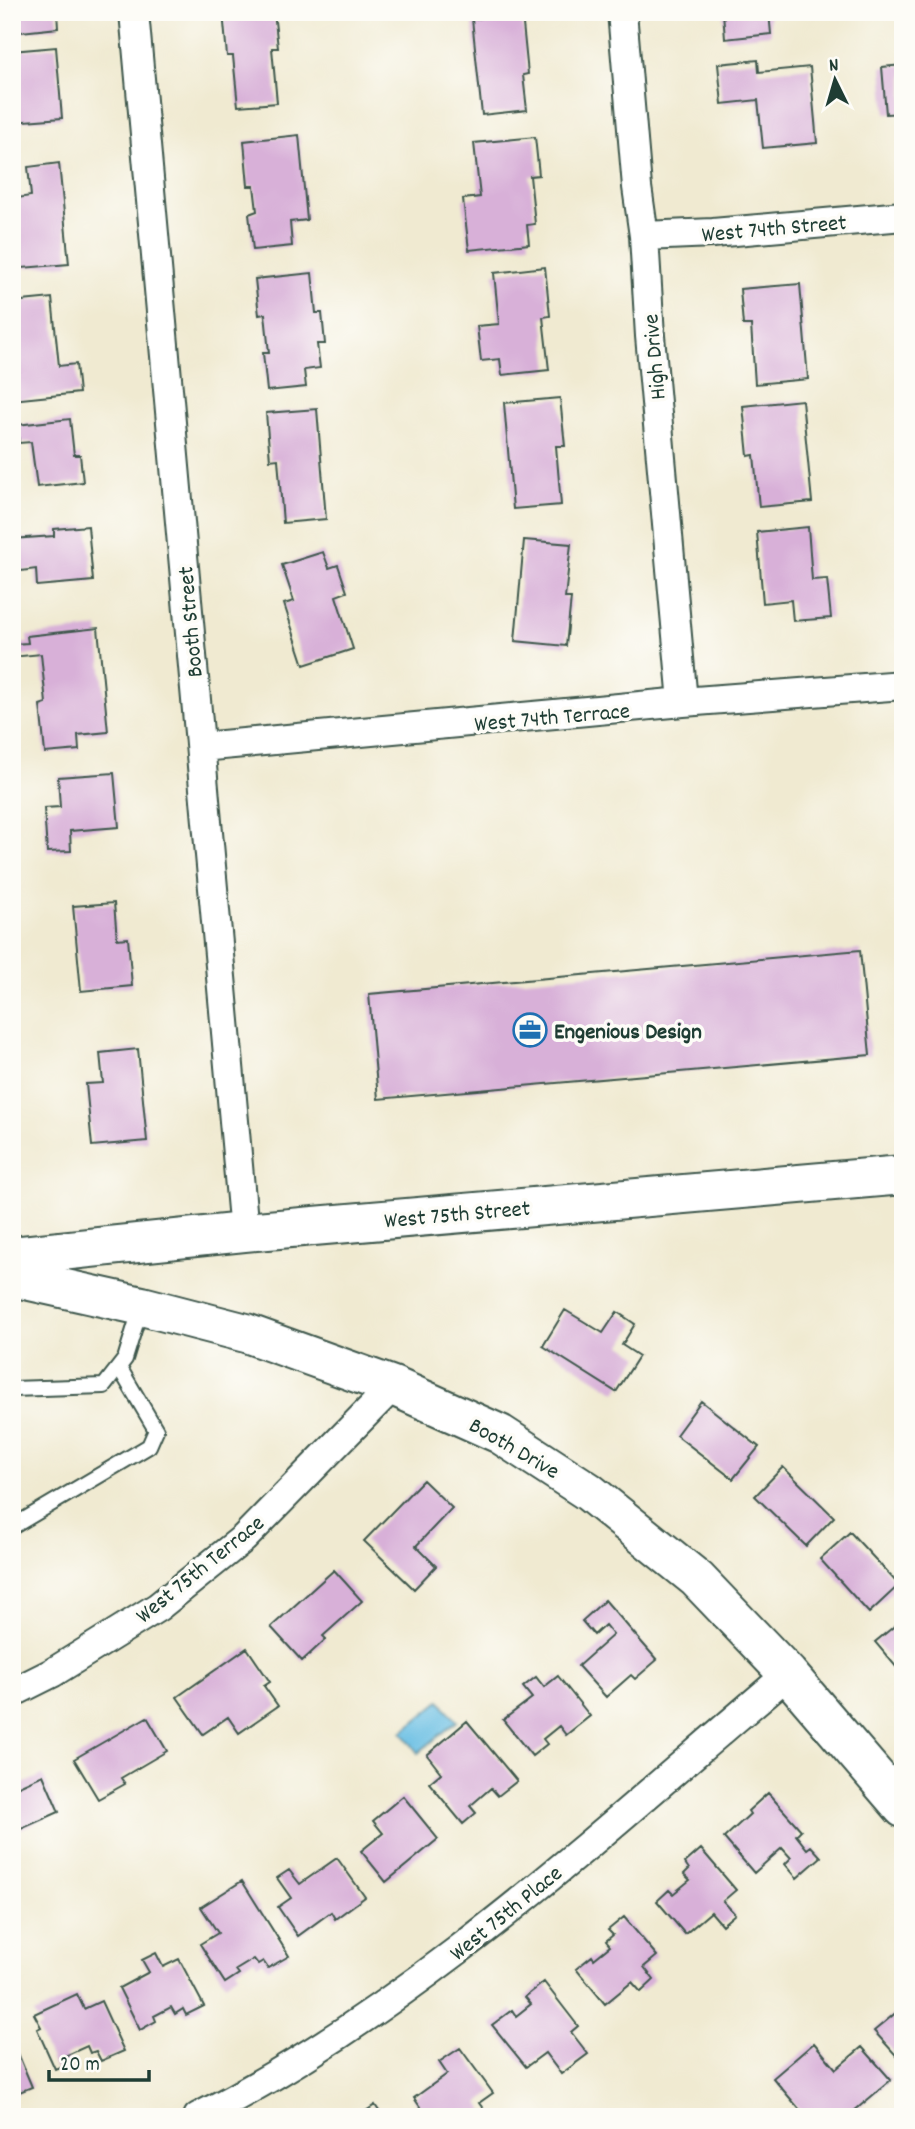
<svg xmlns="http://www.w3.org/2000/svg" width="915" height="2129" viewBox="0 0 915 2129" font-family="Dekko,sans-serif">
<style>
.water{fill:#66bde3;stroke:#427d8c;stroke-width:2}
.building{fill:#d8b0d8}
.lines{fill:none;stroke-linecap:round;stroke-linejoin:round}
.lane-casing{stroke:#3e574c;stroke-width:18}
.street-casing{stroke:#3e574c;stroke-width:32}
.secondary-casing{stroke:#3e574c;stroke-width:42}
.lane{stroke:#fff;stroke-width:14}
.street{stroke:#fff;stroke-width:28}
.secondary{stroke:#fff;stroke-width:38}
.labels{text-anchor:middle;stroke-width:7;stroke-linejoin:round;paint-order:stroke}
.street-label{font-size:23px;fill:#1f3d34;stroke:#fdfcf7}
.poi-label{font-size:23px;font-weight:bold;fill:#1f3d34;stroke:#fdfcf7;text-anchor:start}
</style>
<rect width="100%" height="100%" fill="#fdfcf7"/>
<filter id="ink" filterUnits="userSpaceOnUse"><feTurbulence type="fractalNoise" baseFrequency=".0143" numOctaves="2"/><feDisplacementMap in="SourceGraphic" scale="14" xChannelSelector="R" yChannelSelector="G"/><feConvolveMatrix kernelMatrix="1 2 1 2 8 2 1 2 1" color-interpolation-filters="sRGB"/></filter>
<filter id="wash" filterUnits="userSpaceOnUse"><feTurbulence type="fractalNoise" baseFrequency=".00686" numOctaves="4" result="noise"/><feDisplacementMap in="SourceGraphic" scale="28" xChannelSelector="R" yChannelSelector="G"/><feGaussianBlur stdDeviation="1.57" result="paint"/><feColorMatrix in="noise" values="0 0 0 0 0 0 0 0 0 0 0 0 0 0 0 0 0 1.4 0 .05"/><feComposite in="paint" operator="in"/></filter>
<g filter="url(#wash)">
<rect width="100%" height="100%" fill="#f0ead1"/>
<path class="water" d="M440 1701 457 1721 418 1753 402 1732Z"/>
<g id="blocks">
<path class="building" d="M12 12H57L58 28 12 33Z
M223 12H274L278 48H272L277 103 238 106 233 56H227Z
M723 12H769L771 34 725 39Z
M522 14 528 74 523 75 527 110 482 115 472 19Z
M56 47 62 118 12 122V51Z
M758 60 759 72 810 67 817 143 763 148 758 100 722 104 718 64Z
M903 65V113L886 114 882 67Z
M299 135 307 220 290 222 292 246 253 250 249 214 257 211 254 186H248L244 141Z
M535 137 539 175 530 176 535 224 527 225 529 244 469 250 463 199 480 197 474 143Z
M59 163 69 264 22 268 19 236 12 237V210H18L17 198 31 196 28 167Z
M545 267 550 316 543 317 549 370 502 375 500 359 481 361 477 326 499 324 494 273Z
M312 273 316 313H322L325 344H317L320 368 304 370 306 387 267 391 263 353H269L265 314 259 315 255 279Z
M800 284 808 379 755 384 751 325H743L740 289Z
M52 298 59 366 76 364 79 393 12 400V302Z
M560 398 565 446H556L561 505 513 509 504 403Z
M802 400 812 502 759 507 754 455 748 456 743 406Z
M317 409 326 519 283 523 278 459 270 460 266 413Z
M70 419 74 455H80L83 482 37 487 31 442 19 443 17 425Z
M88 526 93 581 37 586 36 569 12 572V539L54 536V529Z
M808 527 812 580 827 579 831 618 793 621 791 600 763 603 757 532Z
M524 540 571 544 565 598H571L566 646 515 641Z
M323 552 329 568 338 565 347 592 336 596 353 649 304 665 284 604 294 601 282 565Z
M98 628 108 732 78 735 79 750 45 753 40 705 46 703 41 654 12 657V644L28 643 27 636Z
M114 773 119 827 70 831 71 851 47 852 44 808 60 807 58 777Z
M114 903 117 939 128 938 132 986 81 991 73 906Z
M860 950 870 1055 378 1099 369 994Z
M138 1049 147 1141 92 1146 86 1084 103 1083 100 1053Z
M565 1310 603 1333 617 1312 635 1324 622 1345 639 1356 616 1392 543 1346Z
M701 1401 759 1447 733 1479 676 1435Z
M783 1467 834 1517 806 1546 755 1496Z
M423 1480 452 1508 416 1546 436 1566 414 1589 364 1541Z
M850 1532 899 1585 869 1613 820 1559Z
M334 1570 362 1601 323 1636 326 1639 302 1661 271 1627Z
M605 1600 657 1660 635 1679 631 1675 606 1697 578 1666 613 1635 605 1625 594 1635 582 1621Z
M903 1619V1675L875 1642Z
M247 1648 270 1682 264 1686 278 1706 239 1733 228 1717 203 1734 177 1697Z
M558 1676 590 1716 566 1735 559 1726 543 1739 547 1744 532 1756 503 1720 532 1698 523 1687 536 1677 544 1687Z
M147 1717 167 1751 121 1778 125 1784 98 1799 74 1759Z
M467 1721 517 1781 498 1796 491 1788 470 1806 476 1813 463 1824 429 1783 441 1773 427 1755Z
M43 1775 59 1812 12 1833V1789Z
M768 1793 801 1830 796 1835 807 1849 811 1846 821 1857 797 1878 785 1864 791 1858 782 1848 754 1873 724 1838 750 1814 748 1811Z
M403 1796 438 1839 386 1882 361 1851 383 1833 373 1821Z
M701 1849 736 1890 723 1901 735 1914 722 1925 711 1912 685 1934 657 1901 669 1890 673 1894 690 1880 684 1874 689 1869 685 1863Z
M337 1858 365 1897 335 1919 331 1912 298 1936 278 1907 291 1898 277 1878 289 1870 300 1884Z
M242 1881 289 1956 268 1968 263 1961 258 1964 254 1959 236 1970 239 1974 225 1983 200 1944 218 1933 201 1907Z
M624 1917 657 1956 644 1967 654 1980 641 1992 632 1982 605 2004 576 1969 592 1956 594 1959 610 1946 606 1941 613 1935 608 1930Z
M156 1953 163 1967 179 1959 204 2006 186 2015 183 2009 175 2014 171 2007 154 2016 156 2021 140 2030 119 1988 149 1972 142 1960Z
M544 1982 578 2026 571 2032 588 2054 561 2074 545 2053 526 2067 492 2025 512 2010 516 2016 531 2004 525 1997Z
M77 1994 84 2009 101 2001 124 2051 101 2061 96 2051 90 2053 87 2046 65 2056 69 2063 55 2069 37 2029 41 2027 34 2014Z
M898 2011 903 2017V2063L874 2031Z
M12 2039 32 2087 12 2095Z
M814 2043 836 2069 862 2047 891 2080 847 2117H806L773 2078Z
M460 2048 493 2093 479 2103 487 2114 484 2117H470L466 2111 459 2117H427L414 2098 447 2074 439 2062Z
M375 2105 383 2117H357Z"/>
</g>
</g>
<g filter="url(#ink)">
<use href="#blocks" fill-opacity="0" stroke="#3e574c" stroke-width="2"/>
<g class="lines">
<defs>
<path id="lane" d="M12 1389 104 1386 125 1359 141 1307
M12 1527 149 1446 156 1430 119 1367"/>
<path id="street" d="M134 12 244 1232
M622 12 637 187 644 236 650 336 683 702
M644 236 713 233 903 216
M201 747 683 702 903 685
M12 1693 52 1673 158 1607 244 1538 393 1386
M198 2117C419 2005 601 1832 788 1674"/>
<path id="secondary" d="M12 1256 244 1232 903 1175
M12 1277 142 1306 246 1333 393 1386 500 1434 589 1492 697 1579 788 1674 903 1808"/>
</defs>
<use href="#lane" class="lane-casing"/>
<use href="#street" class="street-casing"/>
<use href="#secondary" class="secondary-casing"/>
<use href="#lane" class="lane"/>
<use href="#street" class="street"/>
<use href="#secondary" class="secondary"/>
</g>
</g>
<defs>
<symbol id="office-ring" viewBox="-11 -11 22 22"><circle r="9.5" fill="#fdfcf7" stroke="#1f6fb2" stroke-width="1.5"/><path d="M-6-3h4V-5.5h4V-3h4V5H-6ZM-1-4.5V-3h2v-1.5ZM-6 0V1H6V0Z" fill="#1f6fb2"/></symbol>
</defs>
<g fill-rule="evenodd">
<use href="#office-ring" x="511" y="1011" width="38" height="38"/>
</g>
<g class="labels">
<g class="street-label">
<text transform="translate(774 227) rotate(-5)" y="8">West 74th Street</text>
<text transform="translate(653 357) rotate(-95)" y="8">High Drive</text>
<text transform="translate(189 622) rotate(-95)" y="8">Booth Street</text>
<text transform="translate(552 716) rotate(-5)" y="8">West 74th Terrace</text>
<text transform="translate(457 1213) rotate(-5)" y="8">West 75th Street</text>
<text transform="translate(515 1447) rotate(30)" y="8">Booth Drive</text>
<text transform="translate(199 1568) rotate(-39)" y="8">West 75th Terrace</text>
<text transform="translate(505 1912) rotate(-39)" y="8">West 75th Place</text>
</g>
<g class="poi-label">
<text x="554" y="1038">Engenious Design</text>
</g>
</g>
<rect width="915" height="2129" fill="none" stroke="#fdfcf7" stroke-width="42"/>
<g transform="translate(835 80) rotate(355)" stroke="#fdfcf7" stroke-width="5" paint-order="stroke">
<path d="M0-5L12 26L0 18L-12 26Z" fill="#1f3d34"/>
<text y="-10" font-size="19" font-weight="bold" text-anchor="middle" fill="#1f3d34">N</text>
</g>
<path d="M49 2070v10h100v-10" fill="none" stroke="#1f3d34" stroke-width="3.5"/>
<text x="60" y="2070" font-size="21" fill="#1f3d34" stroke="#fdfcf7" stroke-width="5" paint-order="stroke">20 m</text>
</svg>
